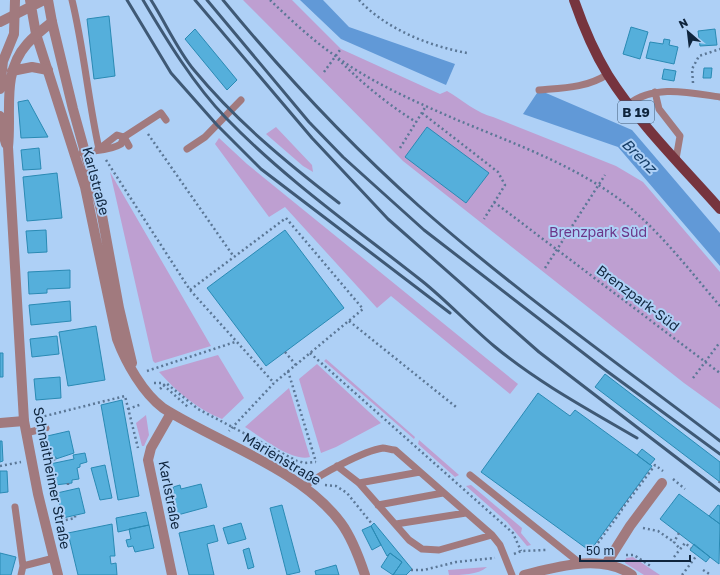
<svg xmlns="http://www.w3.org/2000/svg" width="720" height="575" viewBox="0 0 720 575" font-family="'Golos Text',sans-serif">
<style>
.green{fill:#be9fd1}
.water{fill:#6199d7}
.building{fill:#55afdb;stroke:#2a8ab4}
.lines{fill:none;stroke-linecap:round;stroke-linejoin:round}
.path{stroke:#5b7796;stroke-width:2.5;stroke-dasharray:2 3;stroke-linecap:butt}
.service{stroke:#a17a7e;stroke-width:7}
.minor{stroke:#a17a7e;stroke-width:10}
.tertiary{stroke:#a17a7e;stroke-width:10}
.primary{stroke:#76343e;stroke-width:10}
.rail{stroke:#3f5975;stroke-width:3}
.labels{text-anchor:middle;stroke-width:4;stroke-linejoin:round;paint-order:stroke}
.shield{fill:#aed0f6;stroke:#3f5874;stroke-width:1}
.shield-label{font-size:13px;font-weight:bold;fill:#0f253d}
.street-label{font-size:14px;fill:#0f253d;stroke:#aed0f6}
.park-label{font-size:14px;fill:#6b3588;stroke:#aed0f6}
.water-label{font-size:15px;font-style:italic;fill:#153d66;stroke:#aed0f6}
</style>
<rect width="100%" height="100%" fill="#aed0f6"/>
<path class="green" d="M243 0H292L341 49 440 94 447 91C461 99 478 114 493 117L616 166 643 182 720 272V409L684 383 403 161Z
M276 127 312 165 313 172 303 166 266 134Z
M219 138 247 164 518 384 510 394 391 296 377 308 285 207 269 217 215 144Z
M110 172 211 346 155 363 153 361Z
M218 355 244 398 222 419C197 409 177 392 159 372Z
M326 359 415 437 414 439 324 361Z
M317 364 381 423 336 447 321 453 299 379Z
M289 388 310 457C292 462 261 437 245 427Z
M146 415 149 435 144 446H142L136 423Z
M419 440 459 475 455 477 418 444Z
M471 485 522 528 521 533 531 545 527 546 507 522 466 486Z
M633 557 660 575H644L625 563 626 558Z
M487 567C478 575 461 575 449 575L448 570Z"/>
<path class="water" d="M300 0H323L349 27 455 64 446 85 341 39Z
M539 90 632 130 720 233V266L618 147 523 114Z"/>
<path class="building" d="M109 16 115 76 94 79 87 19Z
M631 27 648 32 640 59 623 54Z
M195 29 237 80 227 90 185 39Z
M715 29 717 45 700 46 698 31Z
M664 39 670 40 669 45 678 47 674 64 646 58 650 42 663 44Z
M704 68H712L711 78H703Z
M664 69 676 71 674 81 662 79Z
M28 100 48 137 21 138 18 102Z
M427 127 489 173 466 203 405 157Z
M39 148 41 169 23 170 21 150Z
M57 173 62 218 27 221 23 177Z
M46 230 47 252 28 253 26 231Z
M285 230 344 308 266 366 207 288Z
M70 270V288L47 289V293L29 294 28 272Z
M70 301 71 321 31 325 29 305Z
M96 326 105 380 68 386 59 332Z
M57 336 59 354 32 357 30 339Z
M0 353H3V377H0Z
M605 374 720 462V482L595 387Z
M60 377 61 398 36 400 34 379Z
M538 393 570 416 575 410 652 466 590 551 481 472Z
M122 400 139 496 118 500 101 405Z
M69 431 74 453 56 459V457L48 458 43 437Z
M0 441H2L3 461 0 462Z
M642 449 655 459 650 465 637 455Z
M85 453 87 462 80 464V467L77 468 79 479 72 480V483L55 485 50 464 74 459 73 455Z
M105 465 112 498 100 500 91 468Z
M0 471H7L8 492 0 493Z
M201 484 207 507 174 516 168 492 174 491 173 487 180 485 181 489Z
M79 488 85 513 63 518 57 493Z
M679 494 720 524 719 564 660 519Z
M282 505 300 572 287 575 270 508Z
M718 505 720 506V524L709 516Z
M146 512 149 525 118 532 116 518Z
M241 523 246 539 228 544 223 528Z
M374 523 412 569 406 575H393L402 562 390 553 387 556 371 526Z
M112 524 115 556H110L111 564 116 563 117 575H78L68 533Z
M149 525 154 548 135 552 133 546 128 547 126 540 131 539 129 529Z
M214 525 218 541 207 544 214 575H189L179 533Z
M371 526 381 545 372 550 362 530Z
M694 544 710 557 706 562 690 550Z
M249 548 254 567 248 569 243 550Z
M0 553 16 557 11 575H0Z
M390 553 402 562 393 575 381 567Z
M336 565 339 575H316L315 571Z"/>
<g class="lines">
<path class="path" d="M270 0C290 19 311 39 334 55 370 82 414 101 455 119 512 143 573 164 623 202 660 231 690 271 720 306
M359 0C386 29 429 46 467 53
M338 59C362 83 387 104 416 122
M324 72 340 50
M693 83 692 69 699 56 720 49
M422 113 498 172 505 185 484 219
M148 134 234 257
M400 148 426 106
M106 160 190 290 274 383
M494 202 720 373
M545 268 605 175
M190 290 286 218 363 309 274 383 229 431
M349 321 456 407
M285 352 296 365
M310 353 513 533 521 551
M147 371 235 342
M288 371 316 462
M693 378 720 342
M154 383H161L188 407
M160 389 166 383 198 409 297 461 305 463 316 462
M128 409 142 404
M36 416 37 418 125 396 138 448
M44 463 58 458
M0 466 21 462
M673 479 685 489
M68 483V486
M719 483 720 481
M325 485 336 486 347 493 372 524
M621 508 622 509 655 465 663 471
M56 522 75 518V516
M643 528 658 531 674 542
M679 533 674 542 680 549
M592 551 622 510
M514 554 521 551 546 550
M626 555H634L652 567
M674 557 685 543 691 548
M411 570H424L456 562 495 558
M703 570 711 575
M682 575 697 555"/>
<path class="service" d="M72 0C84 49 88 100 99 149
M539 90C563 88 587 88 608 74
M655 92 659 109 680 136 676 159
M629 104C654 84 691 93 720 97
M129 146 124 137 161 113 166 120
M187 149 205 137 241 100
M82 153C95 150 110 151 121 144L124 137 117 135 99 149
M26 433 46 428
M337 466 359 483 409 540 422 549 439 550 492 535
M470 475 581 564
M359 483 420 472
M305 486C321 474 363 451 383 448 386 448 391 450 395 450L492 535 500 545 512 575
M378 505 443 493
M15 507 23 566
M396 524 466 513
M21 575 23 566 54 558"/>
<path class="minor" d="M30 0 36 34 85 187 117 339C126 363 143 393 163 408 220 444 301 469 341 523 352 538 359 557 365 575
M0 22 44 0
M52 22 73 109 101 210 119 308 132 363
M171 413 151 448 148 460 172 575
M0 423 24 421
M606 564 630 526 662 483
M524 575C556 567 602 553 632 575"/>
<path class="tertiary" d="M48 0 52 22C43 29 34 36 27 44 1 73 12 112 8 147L24 421 38 494 58 575
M12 71 32 67 48 70
M0 89 3 61 14 34 15 0
M0 116 1 126 6 144"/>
<path class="primary" d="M574 0C583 26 594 52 608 75 639 124 682 166 720 209"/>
<path class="rail" d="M127 0 171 73 217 125 261 169 450 313
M143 0C166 39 194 85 226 118 285 179 355 228 422 281 447 301 469 325 494 346 537 382 589 410 637 438
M151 0C165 22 178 51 194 70 236 121 287 163 339 203
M195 0 312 138 388 219 539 352 720 491
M207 0 309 122 343 157 424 230 604 369 720 454
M223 0C283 73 348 143 419 206 514 290 619 364 720 441"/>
</g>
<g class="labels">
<rect class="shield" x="618" y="101" width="36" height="22" rx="3"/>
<g class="shield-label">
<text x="636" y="117">B 19</text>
</g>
<g class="street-label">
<text transform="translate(96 181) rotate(75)" y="5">Karlstraße</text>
<text transform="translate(638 298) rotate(37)" y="5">Brenzpark-Süd</text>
<text transform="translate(282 459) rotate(31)" y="5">Marienstraße</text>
<text transform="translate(52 478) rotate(79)" y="5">Schnaitheimer Straße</text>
<text transform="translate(170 495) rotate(79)" y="5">Karlstraße</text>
</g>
<g class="park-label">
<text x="598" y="237">Brenzpark Süd</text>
</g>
<g class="water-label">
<text transform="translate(639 156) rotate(45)" y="5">Brenz</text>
</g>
</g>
<g transform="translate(688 32) rotate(332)" stroke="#aed0f6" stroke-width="3" paint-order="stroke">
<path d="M0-3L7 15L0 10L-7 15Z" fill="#0f253d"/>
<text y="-6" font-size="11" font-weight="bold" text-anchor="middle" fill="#0f253d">N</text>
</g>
<path d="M580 555v6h110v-6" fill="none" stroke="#0f253d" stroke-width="2"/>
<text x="586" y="555" font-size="12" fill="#0f253d" stroke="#aed0f6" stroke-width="3" paint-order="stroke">50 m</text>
</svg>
